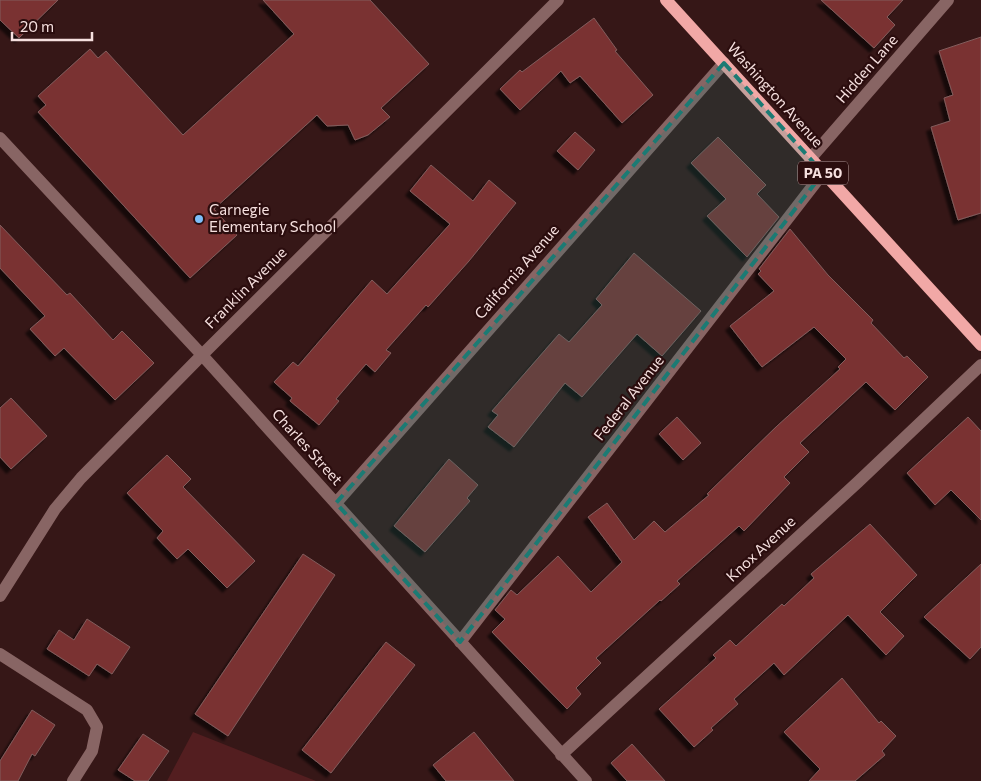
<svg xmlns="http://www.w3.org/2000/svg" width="981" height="781" viewBox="0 0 981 781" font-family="Commissioner,sans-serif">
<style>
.green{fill:#531e20}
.building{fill:#7a3133;stroke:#825d5c;filter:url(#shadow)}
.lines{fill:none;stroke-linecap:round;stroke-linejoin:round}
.minor{stroke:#886564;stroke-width:12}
.major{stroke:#f1a8a6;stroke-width:12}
.marked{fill:#1b7b74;fill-opacity:0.2;stroke:#1b7b74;stroke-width:4;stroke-dasharray:10 6;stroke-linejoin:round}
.poi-dot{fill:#7cbef9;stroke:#2b0d0e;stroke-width:2}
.labels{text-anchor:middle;stroke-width:4.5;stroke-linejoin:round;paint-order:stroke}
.shield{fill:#2b0d0e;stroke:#b9a1a0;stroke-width:1}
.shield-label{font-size:14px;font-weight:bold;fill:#f6e0df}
.street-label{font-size:15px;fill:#f6e0df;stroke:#2b0d0e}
.poi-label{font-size:15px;fill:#f6e0df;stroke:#2b0d0e;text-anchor:start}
</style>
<defs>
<filter id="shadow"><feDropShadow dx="-4.5" dy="4.5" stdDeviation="1" flood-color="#0009"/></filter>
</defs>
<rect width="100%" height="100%" fill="#361717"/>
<path class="green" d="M193 732 316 781H167Z"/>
<path class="building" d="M0 0H58L19 38 0 20Z
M263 0H370L429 64 381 108 390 117 368 135 355 140 348 125 327 126 317 115 214 209 237 235 190 278 38 112 46 105 38 96 90 49 98 58 106 51 183 135 294 34Z
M821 0H903L887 17 895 25 874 48Z
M594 18 617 50 615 51 653 95 622 123 580 76 570 83 561 71 520 110 500 89 520 70 522 72Z
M981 37V213L958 220 931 127 950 121 944 98 953 95 939 51Z
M575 132 595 150 578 170 557 151Z
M718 137 766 185 757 194 779 217 747 257 707 216 726 199 691 163Z
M431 165 473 201 489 180 516 203 469 261 428 307 426 305 386 350 391 353 375 372 366 364 336 399 339 401 319 425 290 401 292 398 274 382 293 362 298 366 372 280 387 294 450 224 410 191Z
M0 225 67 295 70 293 113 340 122 331 154 363 115 400 64 348 55 356 30 329 45 316 0 268Z
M790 229 828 275 873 320 871 323 904 358 907 356 928 377 895 410 866 382 800 443 809 452 784 477 790 483 744 531 739 526 677 581 680 584 661 601 660 600 596 658 601 663 576 688 581 694 567 709 492 632 505 619 495 610 511 590 517 595 558 556 591 592 622 562 588 517 607 503 634 540 654 521 665 532 709 495 707 494 777 426 840 369 838 367 846 359 814 327 762 367 730 326 774 291 758 274 761 271 759 269Z
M634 253 701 311 662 356 637 334 582 397 565 383 514 447 488 427 498 415 492 411 559 334 569 342 602 305 596 299Z
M11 398 47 436 11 469 0 457V408Z
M677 417 701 443 683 460 659 434Z
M968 417 981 431V520L951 490 935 505 907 473Z
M167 455 191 479 183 487 255 561 227 588 188 549 177 559 157 538 163 531 127 493Z
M449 459 478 485 467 498 470 501 425 552 394 526Z
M870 524 917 575 880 612 904 636 886 655 848 615 784 675 774 663 734 699 738 704 711 728 713 730 694 747 659 709 716 658 713 655 730 640 736 646 782 604 784 606 814 578 811 574Z
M303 554 335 575 228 736 195 714Z
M981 564V647L970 659 924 617Z
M87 619 130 647 112 674 97 664 89 676 47 649 59 630 74 640Z
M386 642 415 665 331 773 302 750Z
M842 678 879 723 881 721 896 736 882 751 885 755 855 781H809L820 769 784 732Z
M32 710 55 725 35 756 32 754 18 781H0V761Z
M474 732 514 781H446L433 765Z
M143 734 169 751 148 781H135L118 770Z
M632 744 665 781H627L611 763Z"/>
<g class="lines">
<path class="minor" d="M0 138 202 355 586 781
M810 159 948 0
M336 503 724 63
M0 596 55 509 81 478 202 355 558 0
M460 642 823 173
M0 654 87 710 97 727 92 751 73 781
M561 755 858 482 981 365"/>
<path class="major" d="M666 0 981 345"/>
</g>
<path class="marked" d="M724 63 823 173 460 642 336 503Z"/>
<circle class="poi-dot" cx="199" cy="219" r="5"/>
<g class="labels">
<rect class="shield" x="798" y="161.5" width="50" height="23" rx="4"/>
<g class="shield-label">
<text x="823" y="178">PA 50</text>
</g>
<g class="street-label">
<text transform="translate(867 69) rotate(-49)" y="5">Hidden Lane</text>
<text transform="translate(775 95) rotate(48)" y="5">Washington Avenue</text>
<text transform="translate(517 272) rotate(-49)" y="5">California Avenue</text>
<text transform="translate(246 288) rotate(-45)" y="5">Franklin Avenue</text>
<text transform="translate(629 398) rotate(-52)" y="5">Federal Avenue</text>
<text transform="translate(307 447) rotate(48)" y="5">Charles Street</text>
<text transform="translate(761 549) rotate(-43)" y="5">Knox Avenue</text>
</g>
<g class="poi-label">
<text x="209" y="215">Carnegie<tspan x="209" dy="17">Elementary School</tspan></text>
</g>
</g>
<path d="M12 32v8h80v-8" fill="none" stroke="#f6e0df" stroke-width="2.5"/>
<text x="20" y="32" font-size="15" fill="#f6e0df" stroke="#2b0d0e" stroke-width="4" paint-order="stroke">20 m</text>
</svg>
